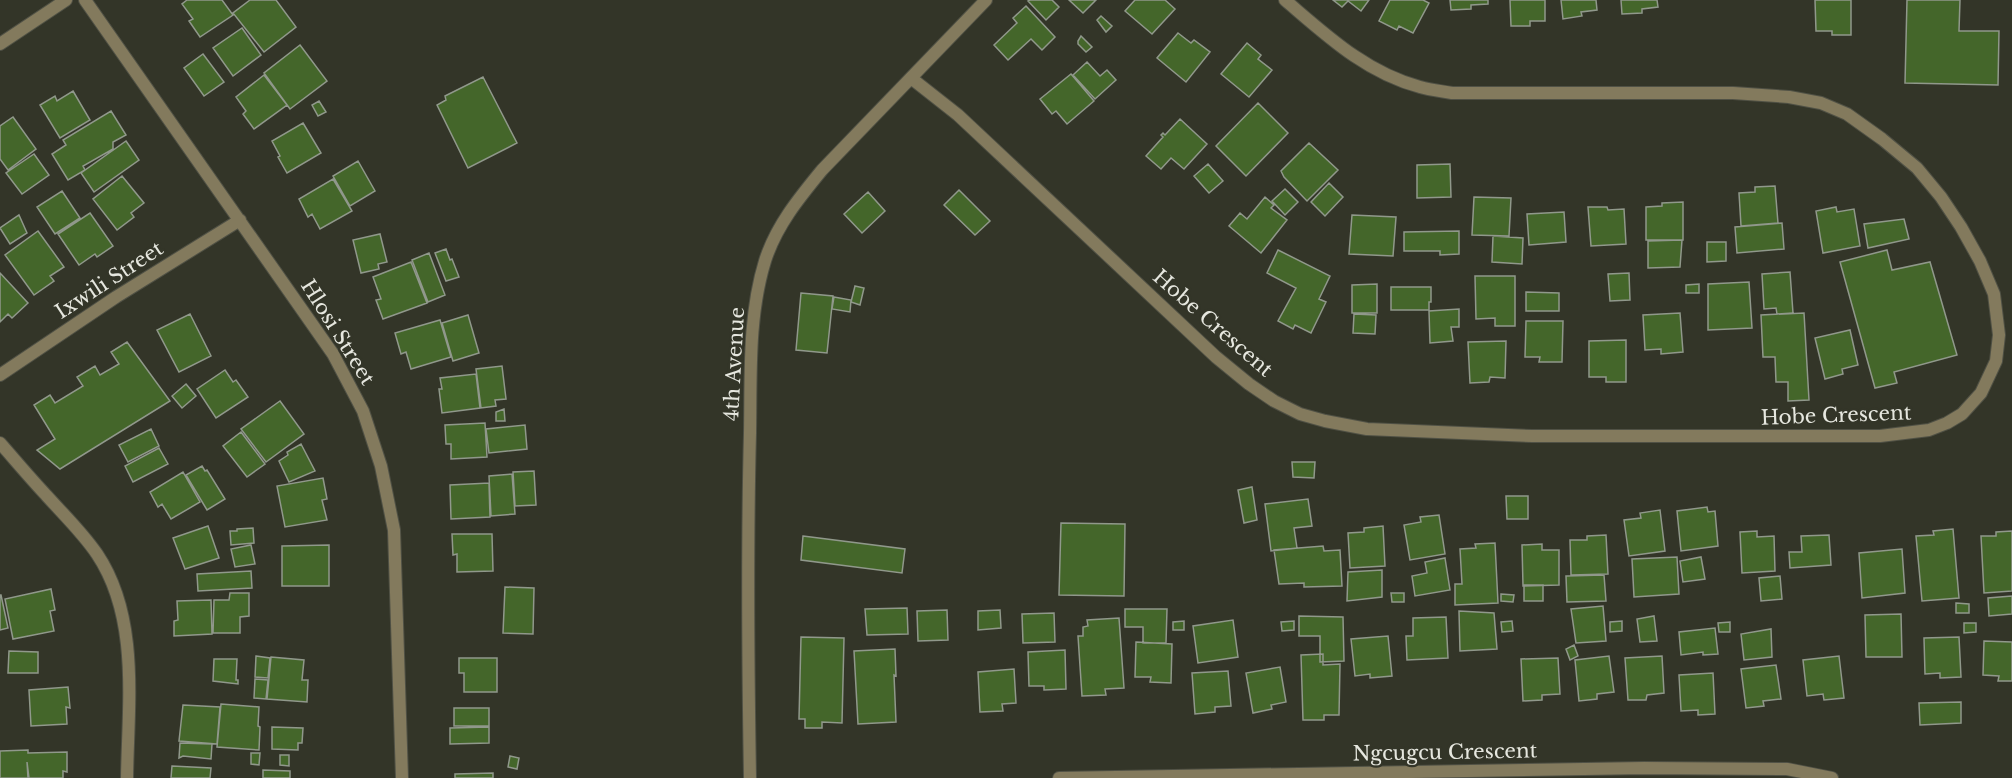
<svg xmlns="http://www.w3.org/2000/svg" width="2012" height="778" viewBox="0 0 2012 778" font-family="'Libre Baskerville',serif">
<style>
.building{fill:#44662a;stroke:#90988b;stroke-width:1.5}
.lines{fill:none;stroke-linecap:round;stroke-linejoin:round}
.minor-casing{stroke:#505145;stroke-width:14}
.minor{stroke:#837a5d;stroke-width:12}
.labels{text-anchor:middle;stroke-width:5;stroke-linejoin:round;paint-order:stroke}
.street-label{font-size:20px;fill:#e6e7df;stroke:#333528}
</style>
<rect width="100%" height="100%" fill="#333528"/>
<path class="building" d="M187 0H222L233 15 200 37 189 21 193 19 182 4Z
M250 0H276L296 27 264 52 233 13Z
M1030 0H1052L1059 7 1046 20 1028 1Z
M1069 0H1096L1083 13Z
M1135 0H1165L1175 9 1152 34 1125 11Z
M1333 0H1369L1361 11 1348 1 1342 7Z
M1390 0H1423L1429 3 1413 33 1399 26 1397 30 1379 21Z
M1450 0H1488V4L1471 5V9L1451 10Z
M1510 0H1545V21H1530V26H1511Z
M1561 0H1596L1597 10 1581 12 1582 16 1563 19Z
M1621 0H1657L1658 7 1642 9V13L1622 14Z
M1815 0H1851V35H1832V31H1816Z
M1907 0H1960L1959 31H1999L1998 85 1905 83Z
M1026 6 1055 37 1042 50 1031 39 1008 60 994 45 1017 23 1013 18Z
M1101 16 1112 26 1106 32 1097 20Z
M242 28 261 55 233 76 213 48Z
M1178 33 1191 43 1194 40 1210 52 1186 82 1157 58Z
M1081 36 1092 47 1086 52 1078 44V41Z
M1247 43 1261 55 1258 59 1272 70 1249 97 1221 74Z
M300 45 327 81 290 109 264 73Z
M203 54 224 82 204 96 184 68Z
M1087 62 1100 76 1107 70 1116 80 1095 99 1073 75Z
M1071 74 1094 101 1067 124 1056 111 1052 114 1040 99Z
M264 75 287 105 254 129 243 114 246 111 236 97Z
M483 77 517 143 468 168 437 105 446 100 445 96Z
M73 91 90 120 60 138 40 105 55 96 57 101Z
M319 101 326 112 318 116 312 105Z
M1258 103 1288 133 1246 176 1216 146Z
M111 111 126 135 113 142V149L83 166 85 170 68 180 52 154 66 145 63 140Z
M13 117 36 149 8 170 0 159V126Z
M1180 119 1207 144 1184 169 1171 158 1161 169 1146 156 1163 137 1161 135 1163 133 1165 135Z
M303 123 321 153 287 173 278 157 280 156 272 141Z
M126 141 139 160 94 192 81 173Z
M1309 143 1338 170 1307 201 1284 177 1281 171Z
M34 154 49 175 22 194 6 173Z
M358 161 375 191 350 206 333 176Z
M1208 164 1223 181 1209 193 1194 176Z
M1450 164 1451 197 1417 198V165Z
M122 176 144 203 131 213 134 217 117 230 93 199Z
M333 179 352 211 320 229 312 214 308 217 299 199Z
M1329 183 1343 197 1325 216 1311 202Z
M1775 186 1778 223 1741 226 1739 193 1755 192V187Z
M1285 189 1298 202 1285 215 1272 201Z
M959 190 990 221 975 235 944 205Z
M62 191 80 218 55 234 37 207Z
M868 192 885 211 862 233 844 214Z
M1265 197 1274 205 1271 208 1287 220 1261 253 1229 226 1240 213 1247 219Z
M1474 197 1511 198 1509 236 1472 235Z
M1683 202V240H1646V207L1662 206V203Z
M1588 207H1607L1608 210 1624 209 1626 244 1591 246Z
M1836 207 1837 212 1854 209 1860 246 1823 253 1816 211Z
M1564 212 1566 242 1529 245 1527 214Z
M90 213 113 246 97 257 95 254 79 265 58 234Z
M19 215 27 233 10 244 0 228Z
M1352 215 1396 217 1393 256 1349 254Z
M1904 219 1909 239 1868 248 1864 224Z
M1782 223 1784 249 1737 253 1735 227Z
M38 231 64 267 50 276 54 281 34 295 5 255Z
M1459 231V254L1440 255V251H1404V232Z
M380 234 387 262 378 264 379 269 361 273 353 240Z
M1493 236 1523 238 1522 264 1492 262Z
M1682 240 1680 267 1648 268V241Z
M1707 242H1726V261L1707 262Z
M446 249 450 260 452 259 459 277 446 281 435 253Z
M1278 250 1330 276 1319 299 1326 302 1311 333 1295 325 1293 329 1278 321 1296 288 1267 273Z
M1887 250 1892 270 1930 262 1957 355 1894 372 1897 383 1875 388 1840 262Z
M429 253 445 295 428 302 412 260Z
M411 262 427 303 383 319 376 300 381 299 373 277Z
M1790 272 1793 313 1777 314 1776 308 1764 309 1762 274Z
M0 273 28 303 12 318 8 314 0 322Z
M1629 273 1630 300 1610 301 1608 274Z
M1475 276H1515V326H1495V318L1476 319Z
M1749 282 1752 328 1708 330V284Z
M1377 284V313H1352V285Z
M1699 284V293H1686V285Z
M855 286 864 288 860 305 851 302Z
M1391 287H1431V302H1429V310H1391Z
M1526 292 1559 293V311H1526Z
M801 293 833 296 827 353 796 350Z
M834 297 851 300 850 312 832 309Z
M1459 309V327H1451L1453 341 1430 343 1429 311Z
M1680 313 1683 352 1661 354V349L1645 350 1643 315Z
M1804 313 1809 400 1788 401V382H1776L1775 357H1763L1761 315Z
M190 314 211 356 179 372 157 330Z
M1354 314 1376 315 1375 334 1353 333Z
M468 315 479 353 453 361 442 323Z
M440 320 451 357 411 369 406 352 401 354 395 333Z
M1526 321H1563L1562 362H1539L1540 357H1525Z
M1850 330 1858 365 1842 369 1843 374 1825 379 1815 338Z
M1626 340V382H1606V377H1589V341Z
M1506 341 1505 378 1490 377 1489 382 1470 383 1468 342Z
M127 342 170 401 60 469 37 450 55 439 34 405 50 395 55 403 83 386 77 377 95 366 100 375 119 364 111 352Z
M502 366 506 399 495 400 496 406 481 408 476 369Z
M225 370 233 382 236 380 248 397 216 418 197 389Z
M476 374 480 408 442 413 439 389H442L440 378Z
M186 384 196 396 182 408 172 396Z
M280 401 304 434 266 462 241 429Z
M504 409 505 421H496V412Z
M485 423 487 457 451 459V444H446L445 425Z
M525 425 527 449 489 453 486 429Z
M151 429 159 446 128 462 119 445Z
M241 432 265 464 247 477 223 446Z
M301 444 315 471 289 482 279 461 288 455 287 452Z
M159 448 168 464 133 482 125 466Z
M1292 462H1315L1314 478 1293 477Z
M202 466 205 471 207 470 225 499 207 510 186 475Z
M534 471 536 505 515 506 513 472Z
M183 472 200 502 171 519 162 504 158 507 150 492Z
M512 474 515 514 491 516 489 476Z
M323 478 327 499 322 500 327 520 285 527 277 486Z
M489 483 490 517 451 519 450 485Z
M1252 487 1257 520 1244 523 1238 490Z
M1506 496H1528V519H1507Z
M1308 499 1312 526 1294 528 1297 548 1271 551 1265 504Z
M1707 507 1708 512 1715 511 1718 546 1681 551 1677 511Z
M1660 510 1665 551 1629 556 1624 520 1641 518 1640 513Z
M1439 515 1445 554 1410 560 1404 525 1421 522 1420 517Z
M1061 523 1125 524 1124 596 1059 595Z
M208 526 219 558 185 569 173 538Z
M1383 526 1385 566 1350 568 1348 533 1364 532V528Z
M253 528 254 543 231 545 230 531H237V529Z
M1953 529 1959 598 1922 601 1916 536 1934 535 1933 531Z
M1757 531V537L1774 536 1775 571 1742 573 1740 532Z
M2012 531V591L1984 593 1981 536H1996V532Z
M452 534H492L493 571 457 572V554L453 555Z
M1606 535 1608 574 1571 575 1570 540H1587V536Z
M1829 535 1831 565 1790 568 1789 552H1802L1801 536Z
M803 536 905 549 902 573 801 560Z
M1495 543 1498 603 1455 605V584H1462L1460 549 1476 548 1475 544Z
M1542 544V550H1559V585L1523 586 1522 545Z
M251 545 255 564 235 567 231 549Z
M329 545V586H282V546Z
M1323 546 1324 551 1340 550 1342 586 1304 587V583L1279 584 1274 550Z
M1902 549 1905 593 1862 598 1859 553Z
M1677 557 1679 594 1634 597 1632 559Z
M1701 557 1705 579 1683 582 1680 561Z
M1445 558 1450 590 1415 596 1412 576 1427 573 1425 562Z
M1382 570V597L1347 601 1348 572Z
M251 571 252 588 198 591 197 574Z
M1604 575 1606 601 1567 602 1566 576Z
M1780 576 1782 599 1761 601 1759 578Z
M1524 585H1543V601H1524Z
M505 587 534 588 533 634 503 633Z
M51 589 55 610 50 611 54 631 13 639 5 599Z
M230 593H249V616L240 617V633H213L214 600H229Z
M1391 593H1404V602H1392Z
M1501 594 1514 595 1513 602 1501 601Z
M1 595 8 628 0 630V595Z
M2012 596V614L1989 616 1988 598Z
M211 600 212 634 174 636V621L178 620 177 601Z
M1956 603 1969 604V613H1956Z
M1603 606 1606 641 1576 643 1571 609Z
M907 608 908 634 867 635 865 609Z
M1125 609H1167L1166 643H1143V627H1125Z
M947 610 948 640 918 641 917 611Z
M1000 610 1001 628 978 630V611Z
M1459 611 1494 613 1497 649 1460 651Z
M1054 613 1055 642 1023 643 1022 614Z
M1901 614 1902 657H1866L1865 615Z
M1299 616 1343 617 1344 661 1320 662V636H1299Z
M1654 616 1657 641 1640 642 1637 619Z
M1446 617 1448 658 1407 660 1406 636H1413V618Z
M1119 618 1124 688 1105 689 1106 695 1082 696 1078 636H1083V627L1088 626 1087 620Z
M1233 620 1238 657 1198 663 1193 626Z
M1184 621V630H1173V622Z
M1294 621V630L1282 631 1281 622Z
M1512 621 1513 631 1502 632 1501 622Z
M1622 621V631L1610 632V622Z
M1730 622V632H1719L1718 623Z
M1964 623H1976V632L1964 633Z
M1715 628 1718 654 1703 655V652L1681 655 1679 632Z
M1771 629 1772 657 1744 660 1741 634Z
M1388 636 1392 676 1370 678V674L1355 676 1351 639Z
M801 637 844 638 842 723 822 722V728H805V719H799Z
M1959 637 1961 677 1940 678V673L1925 674 1924 638Z
M1984 641 2012 642V681H1998L1999 676 1983 675Z
M1136 642 1172 644 1171 683 1150 682 1151 677H1135Z
M1574 645 1578 656 1570 660 1566 649Z
M895 649 896 676 894 675 896 722 858 724 854 651Z
M1065 650 1066 689 1044 690V686H1029L1028 652Z
M9 651 38 652V673H8Z
M1323 654V665L1340 664 1339 715H1324V720H1303L1301 655Z
M256 656 270 658 268 678 255 677Z
M1609 656 1614 692 1597 694V699L1579 701 1575 660Z
M1662 656 1664 693 1647 695 1646 700H1628L1625 658Z
M1839 656 1844 698 1824 700 1823 694 1807 696 1803 660Z
M271 657 304 660 302 680H308L307 702 267 699Z
M459 658H497V692H464V673H459Z
M1558 658 1560 694 1542 695V700L1523 701 1521 659Z
M214 659H237L236 680H238V684L213 681Z
M1776 665 1781 699 1763 701 1764 706 1746 708 1741 669Z
M1280 667 1286 702 1271 705 1272 709 1253 713 1246 673Z
M1014 669 1016 703 1002 704 1003 711 980 712 978 672Z
M1228 671 1231 706 1215 707V712L1195 714 1192 673Z
M1713 673 1715 714 1698 715V710L1681 711 1679 675Z
M255 679 268 680 266 699 254 698Z
M68 687 70 708 66 707 67 724 31 726 29 690Z
M1961 702V723L1920 725 1919 703Z
M221 704 259 707 258 726 260 727 259 750 217 747Z
M183 705 220 707 217 744 179 741Z
M454 708H489V726H454Z
M272 727 303 728 302 743H298V750L272 749Z
M489 727V743L450 744V728Z
M180 743 212 744 211 759 183 756 179 758Z
M28 750V753L67 752V772L63 771V778H29L27 762 28 778H0V751Z
M251 753H260L259 765 251 764Z
M280 755H289V766L280 765Z
M510 756 519 758 517 769 508 767Z
M172 766 211 768 210 778H171Z
M263 770 290 771V778H263Z
M493 773V778H455V774Z"/>
<g class="lines">
<defs>
<path id="minor" d="M85 0 333 354 363 411 381 466 394 530 402 778
M0 44 66 0
M911 78 958 115 1216 357 1249 384 1274 401 1300 414 1325 421 1367 429 1532 436H1880L1929 430 1947 423 1962 414 1981 393 1996 361 1999 335 1994 294 1980 261 1961 227 1941 197 1917 168 1882 139 1847 114 1821 103 1789 97 1733 93H1452C1441 91 1430 90 1420 87 1366 73 1326 35 1285 0
M0 375 116 297 240 220
M0 443C15 460 30 478 46 495 63 514 82 532 97 554 140 618 128 705 127 778
M750 778C748 663 747 548 750 433 751 376 748 316 765 261 776 226 799 198 822 170L986 0
M1059 778 1644 768 1787 769 1832 778"/>
</defs>
<use href="#minor" class="minor-casing"/>
<use href="#minor" class="minor"/>
</g>
<g class="labels">
<g class="street-label">
<text transform="translate(109 280) rotate(-33)" y="7">Ixwili Street</text>
<text transform="translate(1213 323) rotate(41)" y="7">Hobe Crescent</text>
<text transform="translate(338 332) rotate(58)" y="7">Hlosi Street</text>
<text transform="translate(734 364) rotate(-87)" y="7">4th Avenue</text>
<text transform="translate(1836 415) rotate(-2)" y="7">Hobe Crescent</text>
<text transform="translate(1445 752) rotate(-1)" y="7">Ngcugcu Crescent</text>
</g>
</g>
</svg>
